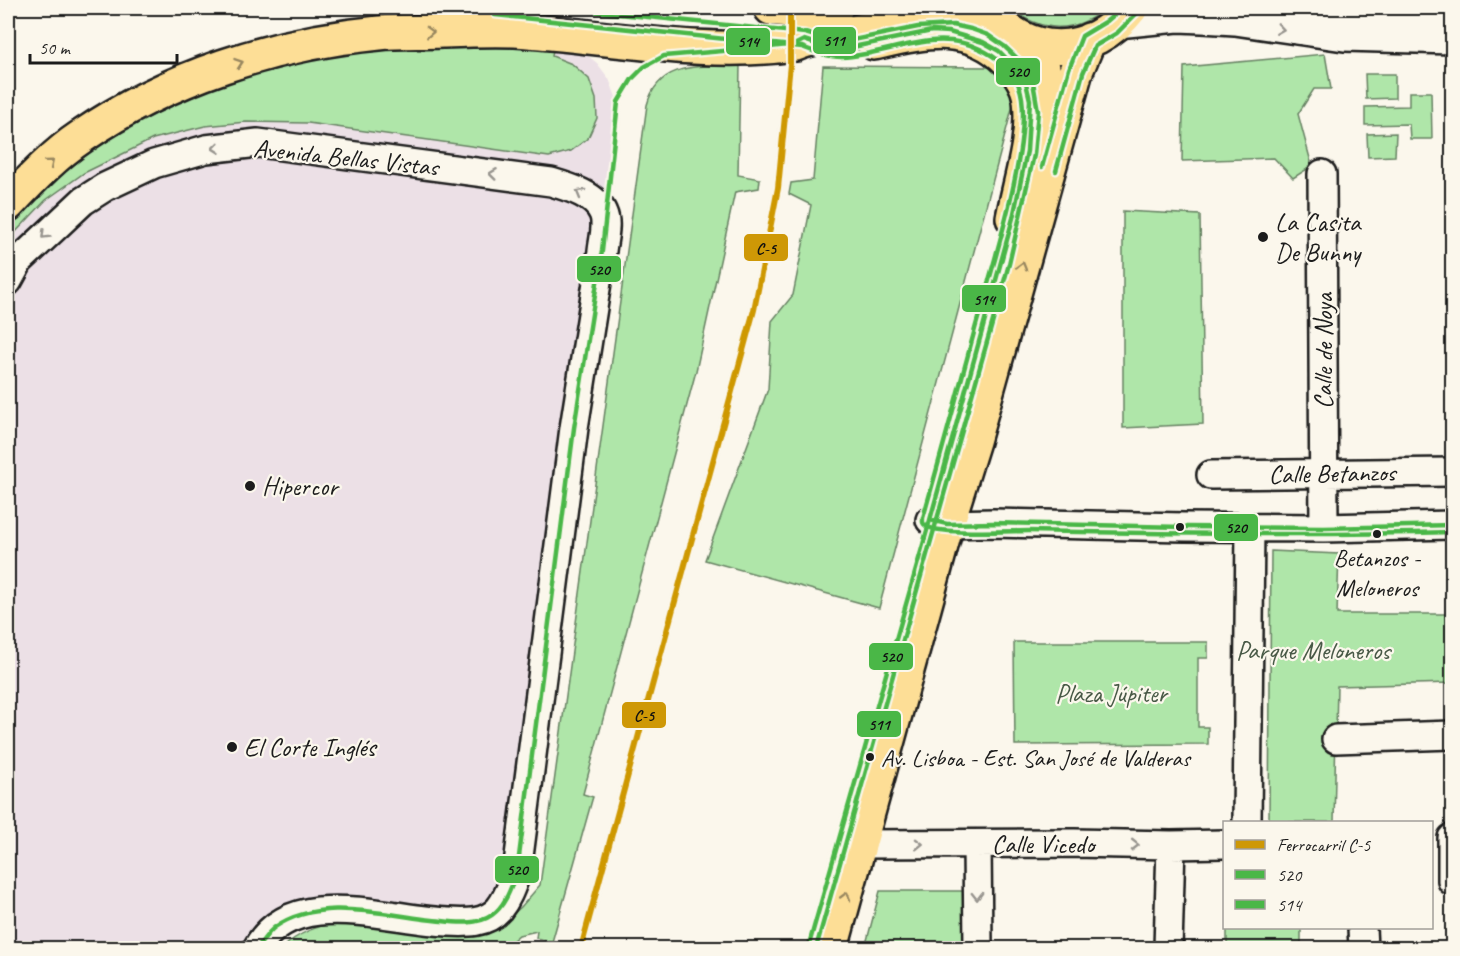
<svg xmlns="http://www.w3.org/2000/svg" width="1460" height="956" viewBox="0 0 1460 956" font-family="Caveat,sans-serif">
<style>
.built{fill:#ece0e6}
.green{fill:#afe6a9;stroke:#668162;stroke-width:1.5}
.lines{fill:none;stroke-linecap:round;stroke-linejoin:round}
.minor-casing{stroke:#1c1c1c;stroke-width:32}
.major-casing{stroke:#1c1c1c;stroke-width:38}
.highway-casing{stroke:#1c1c1c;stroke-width:38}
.minor{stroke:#fbf7ec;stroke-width:27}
.major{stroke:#fdde96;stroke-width:33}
.highway{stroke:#fdde96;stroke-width:33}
.bus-1-casing{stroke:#fbf7ec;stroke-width:9}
.bus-2-casing{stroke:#fbf7ec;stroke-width:9}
.bus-3-casing{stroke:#fbf7ec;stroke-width:9}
.bus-1{stroke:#4ab747;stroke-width:4.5}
.bus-2{stroke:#4ab747;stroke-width:4.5}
.bus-3{stroke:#4ab747;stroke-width:4.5}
.rail-1-casing{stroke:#fbf7ec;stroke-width:10}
.rail-1{stroke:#ce9806;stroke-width:6}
.oneway{stroke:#97948e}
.oneway2{stroke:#98875f}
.poi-dot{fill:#1c1c1c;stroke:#fbf7ec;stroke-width:2}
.labels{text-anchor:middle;stroke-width:4.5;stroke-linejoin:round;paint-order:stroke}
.bus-label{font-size:24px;fill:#1c1c1c;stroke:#fbf7ec}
.street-label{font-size:26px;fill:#1c1c1c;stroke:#fbf7ec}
.poi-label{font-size:26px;fill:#1c1c1c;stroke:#fbf7ec;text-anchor:start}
.park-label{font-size:26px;fill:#485946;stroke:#fbf7ec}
.line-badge{stroke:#fbf7ec;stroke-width:2}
.pale-badge-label{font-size:16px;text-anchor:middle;font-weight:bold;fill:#111}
</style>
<rect width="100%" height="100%" fill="#fbf7ec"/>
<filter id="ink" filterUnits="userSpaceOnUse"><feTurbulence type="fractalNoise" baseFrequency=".0167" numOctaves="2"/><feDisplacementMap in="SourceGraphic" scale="12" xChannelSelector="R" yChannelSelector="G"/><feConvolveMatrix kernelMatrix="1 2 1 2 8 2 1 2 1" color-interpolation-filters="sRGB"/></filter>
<g filter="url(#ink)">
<path class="built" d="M571 43 597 63 609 79 618 102 608 202 498 910 329 909 257 948H8V204L181 82Z"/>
<path class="green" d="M1009 8H1106C1073 35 1042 32 1009 8Z
M554 44 552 56 572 64 589 79 596 99 597 118 588 138 571 151 549 157 308 123 246 122 205 126 153 139 84 173 46 200 8 240C8 237 6 230 8 227 13 215 49 185 60 176 80 160 100 143 122 130 197 86 307 51 394 46 447 43 501 45 554 44Z
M1325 54 1331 89H1314L1298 114 1312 166 1293 178 1274 158 1182 161 1184 67Z
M740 65 738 175 760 179 759 188 735 192 696 371 583 794 593 797 592 800 552 942 536 938 537 931 519 935 504 948H283C298 932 319 926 340 921L501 924 521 907 540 885 647 105C659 60 703 67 740 65Z
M823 66 991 67C1007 76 1012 83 1014 101L879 608 705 560 768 389 772 321 793 295 811 205 789 194 791 183 813 180Z
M1365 74H1395V98L1366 99Z
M1409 92H1431L1432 139H1410L1409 124 1365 125V107L1409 106Z
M1396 133 1395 156 1368 157 1367 134Z
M1123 211 1200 215 1203 424 1123 428Z
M1271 551 1339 554 1337 614H1452V683L1337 686 1334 822H1269Z
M1014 642H1208V658H1198V727H1208V744L1015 745Z
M880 891H969V948H865Z
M1227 928H1301V948H1227Z"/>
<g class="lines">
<defs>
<path id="minor" d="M1283 8 1326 13 1452 18
M1117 24 1178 18 1202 19 1235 21 1344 37 1452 40
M1322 174 1324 528
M8 281 19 261 83 201 105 187 154 164 206 149 258 143 551 182C568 187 595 194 603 213 608 224 603 240 602 251L574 428 517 872C512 885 508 898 499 909 486 924 466 923 448 922 389 920 293 884 257 948
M1211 475 1452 472
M930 520 947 524 993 523 1184 527 1324 528 1452 525
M1336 739 1452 735
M1247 822 1250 527
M1452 838V881
M861 844 1074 843 1171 845 1224 844
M977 844 978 948
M1362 928 1363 948
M1168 948 1171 845"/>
<path id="major" d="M986 8C1025 60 1092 59 1131 8
M874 43C923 32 968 20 1008 60 1019 72 1028 83 1030 100 1035 138 1020 181 1013 218
M1034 44C1050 76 1048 100 1039 135
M831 948 947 524 973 441 1076 71 1089 40"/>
<path id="highway" d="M771 8 799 11 836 8
M8 204C30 181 54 155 81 137 168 77 274 43 379 33 400 31 421 32 442 31 467 30 491 29 515 30 608 36 703 57 796 44 814 36 836 35 855 32 912 20 937 3 998 21"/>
</defs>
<use href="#minor" class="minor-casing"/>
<use href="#major" class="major-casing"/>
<use href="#highway" class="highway-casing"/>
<use href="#minor" class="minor"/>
<use href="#major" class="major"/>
<use href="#highway" class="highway"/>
<defs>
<path id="bus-1" d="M930 520 947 524 993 523 1184 527 1324 528 1452 525
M257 948C263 941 268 932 275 927 323 894 389 917 442 921 458 923 478 925 492 915 506 905 511 887 517 872L574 428 602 251 618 102 632 79 644 67 664 56 770 47 796 44 804 40 825 47 843 49 932 31 949 32 983 42 999 51 1014 66 1026 83 1030 100 1027 151 1013 218 930 520 808 948"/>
<path id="bus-2" d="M495 15 802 47C815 52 828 57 842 57 889 55 934 27 980 49 995 56 1013 70 1019 86 1037 132 989 278 975 329 958 392 941 455 923 518 923 522 922 523 926 526 938 535 1010 531 1029 531 1170 534 1311 536 1452 532
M1056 171 1083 73 1095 46 1117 33 1137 13"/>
<path id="bus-3" d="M559 8 805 33 830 40 843 42 918 27 953 25 971 29 988 35 1004 46 1020 61 1033 82 1038 111 1034 155 1009 264 816 948
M1042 167 1069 69 1082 36 1107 21 1122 8"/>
</defs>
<use href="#bus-1" class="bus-1-casing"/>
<use href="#bus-2" class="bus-2-casing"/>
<use href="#bus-3" class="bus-3-casing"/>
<use href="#bus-1" class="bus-1"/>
<use href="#bus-2" class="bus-2"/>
<use href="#bus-3" class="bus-3"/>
<defs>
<path id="rail-1" d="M581 948 754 310 778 188 790 64V8"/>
</defs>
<use href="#rail-1" class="rail-1-casing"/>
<use href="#rail-1" class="rail-1"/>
</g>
<defs><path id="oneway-chevron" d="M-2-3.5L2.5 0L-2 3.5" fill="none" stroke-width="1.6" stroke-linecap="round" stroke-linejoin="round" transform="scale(1.5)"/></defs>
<g class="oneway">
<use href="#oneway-chevron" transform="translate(1280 29) rotate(8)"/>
<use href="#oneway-chevron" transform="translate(216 148) rotate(174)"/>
<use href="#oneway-chevron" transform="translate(493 174) rotate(-173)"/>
<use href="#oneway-chevron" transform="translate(580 193) rotate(-150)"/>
<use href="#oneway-chevron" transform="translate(45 235) rotate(135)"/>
<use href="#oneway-chevron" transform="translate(919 844) rotate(-1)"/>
<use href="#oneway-chevron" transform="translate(1135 845) rotate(1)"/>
<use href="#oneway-chevron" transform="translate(977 896) rotate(89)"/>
</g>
<g class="oneway2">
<use href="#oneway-chevron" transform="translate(430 32) rotate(-2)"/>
<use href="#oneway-chevron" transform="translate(239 63) rotate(-19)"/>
<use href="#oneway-chevron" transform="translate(50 163) rotate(-40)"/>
<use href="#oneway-chevron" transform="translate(1022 266) rotate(-74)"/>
<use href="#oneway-chevron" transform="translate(846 896) rotate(-74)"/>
</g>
</g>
<g class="poi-dot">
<circle cx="1263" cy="237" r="6"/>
<circle cx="250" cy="486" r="6"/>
<circle cx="1180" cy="527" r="5"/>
<circle cx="1377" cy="534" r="5"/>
<circle cx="232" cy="747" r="6"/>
<circle cx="870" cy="757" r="5"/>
</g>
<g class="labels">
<g class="bus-label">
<text x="1377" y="566">Betanzos -<tspan x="1377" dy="30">Meloneros</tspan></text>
<text x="881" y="766" text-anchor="start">Av. Lisboa - Est. San José de Valderas</text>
</g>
<g class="street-label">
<text transform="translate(346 157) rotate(6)" y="9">Avenida Bellas Vistas</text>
<text transform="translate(1323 351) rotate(-90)" y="9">Calle de Noya</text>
<text transform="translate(1332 473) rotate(-1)" y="9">Calle Betanzos</text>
<text x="1043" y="853">Calle Vicedo</text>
</g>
<g class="poi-label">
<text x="1275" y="231">La Casita<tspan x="1275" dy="30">De Bunny</tspan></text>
<text x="262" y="495">Hipercor</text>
<text x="244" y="756">El Corte Inglés</text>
</g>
<g class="park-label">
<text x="1313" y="659">Parque Meloneros</text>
<text x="1111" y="702">Plaza Júpiter</text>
</g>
</g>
<g class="line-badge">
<rect x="812" y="26" width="45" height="29" rx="6" fill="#4ab747"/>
<rect x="725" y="27" width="46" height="29" rx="6" fill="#4ab747"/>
<rect x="995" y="57" width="46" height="29" rx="6" fill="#4ab747"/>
<rect x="743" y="233" width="46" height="29" rx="6" fill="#ce9806"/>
<rect x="576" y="255" width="46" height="28" rx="6" fill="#4ab747"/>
<rect x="961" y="284" width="46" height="29" rx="6" fill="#4ab747"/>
<rect x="1213" y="513" width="46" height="29" rx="6" fill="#4ab747"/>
<rect x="868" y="642" width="46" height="29" rx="6" fill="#4ab747"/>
<rect x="621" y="701" width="46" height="28" rx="6" fill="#ce9806"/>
<rect x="856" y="710" width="46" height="28" rx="6" fill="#4ab747"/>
<rect x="494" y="855" width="46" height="29" rx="6" fill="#4ab747"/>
</g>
<g class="pale-badge-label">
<text x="834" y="46">511</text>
<text x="748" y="47">514</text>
<text x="1018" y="77">520</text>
<text x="766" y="254">C-5</text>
<text x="599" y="275">520</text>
<text x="984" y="305">514</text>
<text x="1236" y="533">520</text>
<text x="891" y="662">520</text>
<text x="644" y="721">C-5</text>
<text x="879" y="730">511</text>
<text x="517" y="875">520</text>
</g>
<rect width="1460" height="956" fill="none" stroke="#fbf7ec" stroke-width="30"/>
<rect x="15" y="15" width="1430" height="926" fill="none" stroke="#1c1c1c" stroke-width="2" filter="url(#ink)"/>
<rect x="1223" y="821" width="210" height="108" fill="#fbf7ec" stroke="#a29f99" stroke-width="1.5"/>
<rect x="1235" y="840" width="30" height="9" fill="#ce9806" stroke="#a29f99" stroke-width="1.5"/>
<text x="1277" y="851" font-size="18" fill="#1c1c1c">Ferrocarril C-5</text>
<rect x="1235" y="870" width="30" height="9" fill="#4ab747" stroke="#a29f99" stroke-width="1.5"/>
<text x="1277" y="881" font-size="18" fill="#1c1c1c">520</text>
<rect x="1235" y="900" width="30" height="9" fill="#4ab747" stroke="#a29f99" stroke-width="1.5"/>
<text x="1277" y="911" font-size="18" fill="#1c1c1c">514</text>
<path d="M30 54v9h147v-9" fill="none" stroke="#1c1c1c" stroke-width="3"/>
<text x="39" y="54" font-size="18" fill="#1c1c1c" stroke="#fbf7ec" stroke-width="4.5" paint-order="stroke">50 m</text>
</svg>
